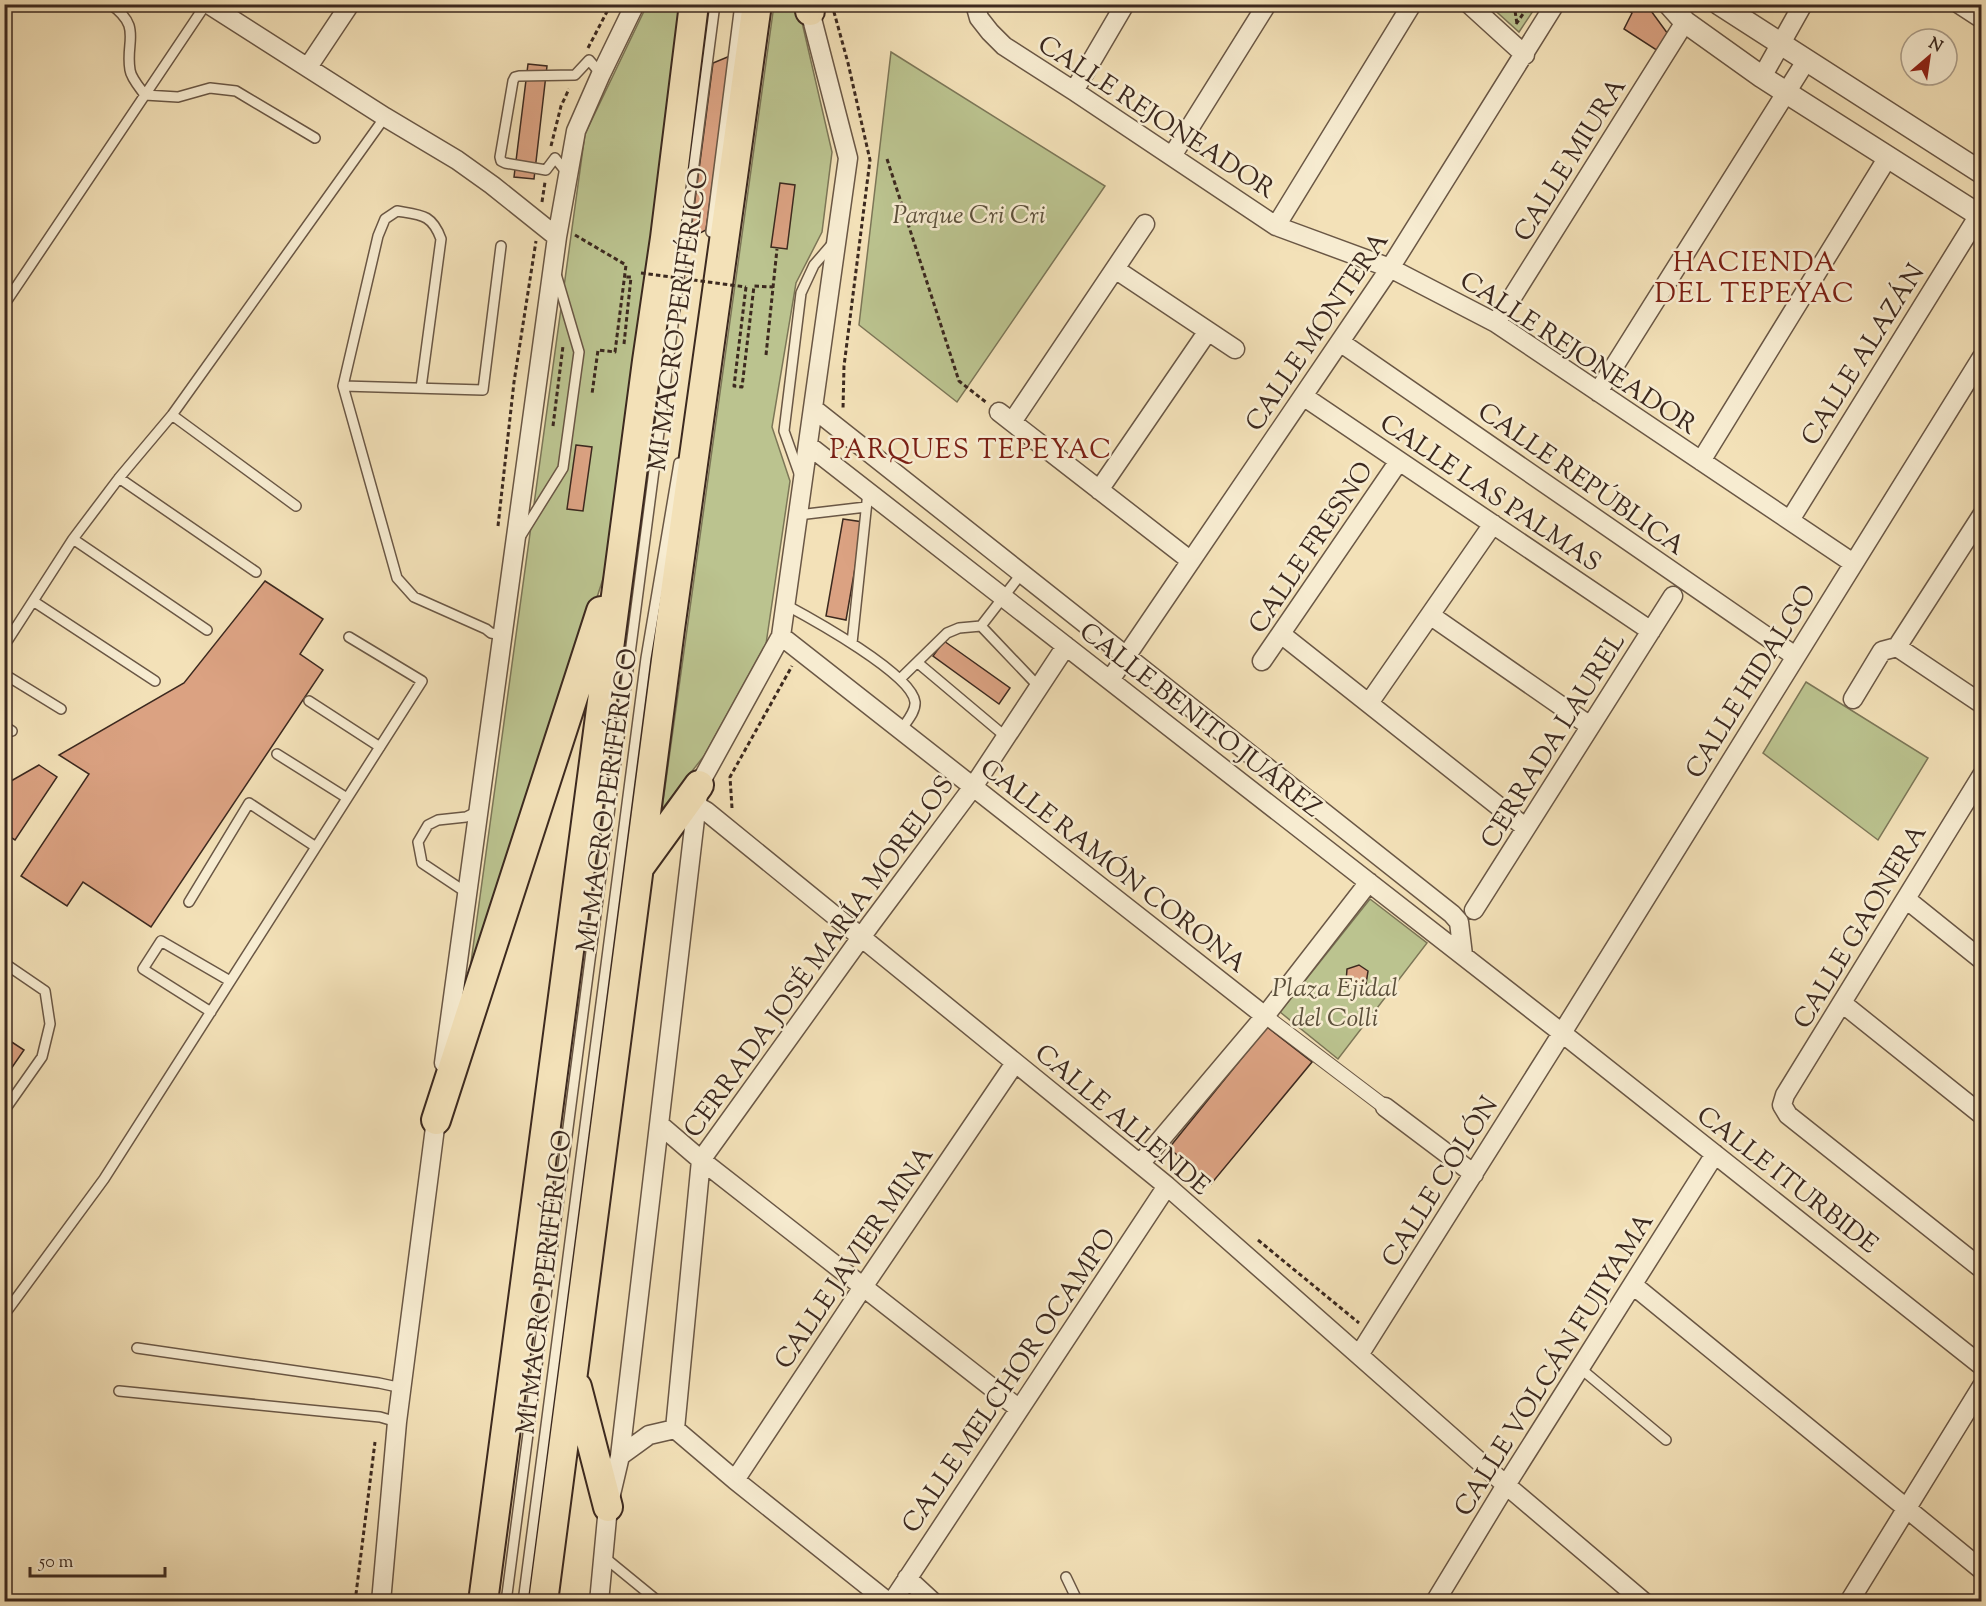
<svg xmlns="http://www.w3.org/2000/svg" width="1986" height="1606" viewBox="0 0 1986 1606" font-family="'Sorts Mill Goudy',serif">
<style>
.green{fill:#bbc38f;stroke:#7c7657;stroke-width:1.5}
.building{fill:#dba282;stroke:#3c291f;stroke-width:1.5}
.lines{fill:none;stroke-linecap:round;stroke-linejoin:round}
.service-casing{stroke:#6a5745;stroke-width:12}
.pedestrian-casing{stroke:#6a5745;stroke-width:16}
.minor-casing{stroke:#6a5745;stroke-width:21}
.tertiary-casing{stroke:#6a5745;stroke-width:24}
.trunk-casing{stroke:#3c291f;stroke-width:32}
.path{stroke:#3c291f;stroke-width:3;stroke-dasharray:4.5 3;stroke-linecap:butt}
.service{stroke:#f7ecd1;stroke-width:9}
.pedestrian{stroke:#f7ecd1;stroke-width:14}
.minor{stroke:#f7ecd1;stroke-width:18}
.tertiary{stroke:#f7ecd1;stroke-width:21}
.trunk{stroke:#f3e1b8;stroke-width:28}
.path-bridge{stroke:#3c291f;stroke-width:3;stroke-dasharray:4.5 3;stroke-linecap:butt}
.labels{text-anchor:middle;stroke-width:5;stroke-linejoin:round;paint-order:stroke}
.street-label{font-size:26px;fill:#3c291f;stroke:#f7ecd1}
.park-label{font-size:26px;font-style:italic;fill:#5c503b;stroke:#f7ecd1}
.neighbourhood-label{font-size:27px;letter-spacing:1.5px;fill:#7a1f14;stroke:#f7ecd1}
</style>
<rect width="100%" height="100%" fill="#f3e1b8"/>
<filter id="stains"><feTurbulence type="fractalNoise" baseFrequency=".00333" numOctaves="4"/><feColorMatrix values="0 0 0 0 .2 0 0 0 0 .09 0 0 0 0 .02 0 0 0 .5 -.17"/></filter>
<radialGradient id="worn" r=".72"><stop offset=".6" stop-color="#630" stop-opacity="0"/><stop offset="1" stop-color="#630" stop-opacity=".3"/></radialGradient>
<path class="green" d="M647 5H685L608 563 464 1013 585 134Z
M774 5H798L832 152 822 232 796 283 772 427 790 481 766 644 704 756 662 809Z
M1489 5H1537L1519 32Z
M891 52 1105 186 957 402 859 325Z
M1806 682 1928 758 1878 840 1763 753Z
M1370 899 1427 943 1338 1059 1280 1012Z"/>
<path class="building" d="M1619 4H1646L1668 34 1658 51 1624 29 1632 13Z
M730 56 706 230 690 238 713 63Z
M528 64 547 66 534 179 514 177Z
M780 183 795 185 787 249 771 247Z
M576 445 592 447 583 511 567 509Z
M843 519 863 522 846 620 826 616Z
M265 581 323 619 300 654 323 670 151 927 83 882 67 906 21 876 89 774 59 755 184 683Z
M944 641 1010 688 999 704 933 656Z
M39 765 57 777 15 840 4 833V785Z
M1359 965 1368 971 1366 984 1355 988 1346 982 1347 969Z
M1267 1027 1312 1062 1211 1184 1169 1148Z
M4 1037 24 1050 4 1079Z"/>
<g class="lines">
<defs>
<path id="service" d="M110 4C143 27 125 41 130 70 131 78 140 88 145 95L178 97 210 88 236 91 315 138
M567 173 555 158 546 170 505 163 501 161 500 157 513 81 515 77 519 76 575 75 589 60 601 74
M711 232 740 4
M4 305 206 4
M343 386 483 390 501 246
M421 388 441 239C432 214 421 215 397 211L385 219 378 236 343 386 397 578 414 597 486 629 491 633 502 635
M172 415 296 506
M800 476 784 431 801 293 814 265 833 243
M119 478 256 572
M798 515 866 507
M520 537 563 468 579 352 556 274
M73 539 207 630
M33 601 155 681
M786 605C812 619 912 674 915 702 916 712 906 722 901 730
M981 626 1022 573
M852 643 868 492
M4 646 73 539 119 478 172 415 385 117
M918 663 1006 737
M4 674 61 709
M901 678 947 633 959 628 981 626 1039 687
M309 701 380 747
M4 726 12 731
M277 754 347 798
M467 893 422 863 418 842 428 825 438 820 466 817 478 811
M189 902 249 803 316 847
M4 963 45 991 50 1024 42 1057 4 1111
M211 1012 143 969 161 941 230 981
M4 1315 104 1179 422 681 349 637
M137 1348 379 1383 402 1388
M1580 1368 1666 1440
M119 1391 380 1417 397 1422
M604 1557 659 1602
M1066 1577 1078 1602
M506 1602 715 4
M523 1602 646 658 679 463"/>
<path id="pedestrian" d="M1265 1016 1385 1107"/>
<path id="minor" d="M208 4 385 117 457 160 492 185 557 237
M975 4 979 18 990 32 1004 46 1074 91 1276 226 1390 268 1496 323 1853 563
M1469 4 1525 55
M1959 4 1982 19
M308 67 350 4
M1762 77 1803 4
M1074 91 1125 4
M1172 156 1267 4
M1276 226 1412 4
M1115 269 1235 349
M1496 323 1685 22
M1340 342 1795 656
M1598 392 1806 61
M1303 396 1651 631
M814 409 1452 914 1459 922 1463 955
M999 412 1191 561
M1012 422 1145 224
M808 445 1562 1033 1982 1366
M1701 461 1888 157
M1099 490 1208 331
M1790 520 1979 215
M1430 615 1590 726
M1281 634 1526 828
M781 636 1265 1016
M1897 647 1982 704
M1262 661 1399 461
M1110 680 1390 268 1555 4
M1853 699 1882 651 1897 647 1982 515
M1369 703 1493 524
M1982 775 1785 1095 1782 1105 1788 1115 1982 1269
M697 806 706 811 1167 1186 1506 1485 1644 1602
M1906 899 1982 960
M1474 910 1673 596
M1842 1003 1982 1115
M444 1063 557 237 576 131 601 74 635 4
M1385 1107 1474 1174
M659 1124 701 1160 1018 1408
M1140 1164 1265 1016 1369 882
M1633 1285 1982 1570
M1359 1355 1562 1033 1982 357
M675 1429 701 1160 870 925 973 787 1066 646
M675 1429 735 1480 888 1602
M620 1456 649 1435 675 1429
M735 1480 863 1287 1015 1063
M907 1578 933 1602
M381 1602 397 1422 437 1112
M599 1602 608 1507 620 1456 699 785 781 636 848 158 810 11 811 4
M892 1602 1167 1186
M1435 1602 1506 1485 1715 1154
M1849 1602 1982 1386"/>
<path id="tertiary" d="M1669 4 1685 22 1762 77 1982 217
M1719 4 1982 173"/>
<path id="trunk" d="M809 4 810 11
M641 865 699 785
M436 1120 601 611
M577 1387 608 1507
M483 1602 647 361 665 238 694 4
M543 1602 670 629 757 4"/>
</defs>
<use href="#service" class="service-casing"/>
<use href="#pedestrian" class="pedestrian-casing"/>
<use href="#minor" class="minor-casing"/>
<use href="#tertiary" class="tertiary-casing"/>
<use href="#trunk" class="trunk-casing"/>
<path class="path" d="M835 4 834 12 848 63 870 160 844 366 843 409
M1514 4 1517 24
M1516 24 1530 4
M588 48 611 4
M551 146 561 106 569 89
M887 159 959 381 987 403
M542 202 545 182
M575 235 626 265 615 352 598 350 592 394
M746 287 734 386 742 387 754 286 773 287
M624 344 631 277H625
M766 355 777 249
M553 426 563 346
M498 526 514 382 536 241
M732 808 730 777 792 666
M1258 1240 1359 1323
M355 1602 375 1442"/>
<use href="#service" class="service"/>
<use href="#pedestrian" class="pedestrian"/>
<use href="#minor" class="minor"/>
<use href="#tertiary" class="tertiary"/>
<use href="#trunk" class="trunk"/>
<path class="path-bridge" d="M641 273 746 287"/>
</g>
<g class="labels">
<g class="street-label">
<text transform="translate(1157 116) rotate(33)" y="9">CALLE REJONEADOR</text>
<text transform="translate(1569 159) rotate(-58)" y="9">CALLE MIURA</text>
<text transform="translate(677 319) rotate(-82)" y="9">MI MACRO PERIFÉRICO</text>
<text transform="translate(1316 331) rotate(-56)" y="9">CALLE MONTERA</text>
<text transform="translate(1579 352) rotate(33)" y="9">CALLE REJONEADOR</text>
<text transform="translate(1862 354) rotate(-58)" y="9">CALLE ALAZÁN</text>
<text transform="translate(1582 478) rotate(35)" y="9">CALLE REPÚBLICA</text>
<text transform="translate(1491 492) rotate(34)" y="9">CALLE LAS PALMAS</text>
<text transform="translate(1310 547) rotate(-56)" y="9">CALLE FRESNO</text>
<text transform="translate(1750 681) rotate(-58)" y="9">CALLE HIDALGO</text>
<text transform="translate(1201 719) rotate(38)" y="9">CALLE BENITO JUÁREZ</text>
<text transform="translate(1552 740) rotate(-58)" y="9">CERRADA LAUREL</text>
<text transform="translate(606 800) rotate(-82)" y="9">MI MACRO PERIFÉRICO</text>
<text transform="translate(1114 865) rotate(38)" y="9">CALLE RAMÓN CORONA</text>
<text transform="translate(1859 926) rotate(-59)" y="9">CALLE GAONERA</text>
<text transform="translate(818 956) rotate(-54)" y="9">CERRADA JOSÉ MARÍA MORELOS</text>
<text transform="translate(1123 1119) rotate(40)" y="9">CALLE ALLENDE</text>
<text transform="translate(1788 1179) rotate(38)" y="9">CALLE ITURBIDE</text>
<text transform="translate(1439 1181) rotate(-58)" y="9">CALLE COLÓN</text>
<text transform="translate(853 1257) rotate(-56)" y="9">CALLE JAVIER MINA</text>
<text transform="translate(543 1282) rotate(-83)" y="9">MI MACRO PERIFÉRICO</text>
<text transform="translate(1553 1364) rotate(-58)" y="9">CALLE VOLCÁN FUJIYAMA</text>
<text transform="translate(1008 1380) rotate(-56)" y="9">CALLE MELCHOR OCAMPO</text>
</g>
<g class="park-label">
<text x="969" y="223">Parque Cri Cri</text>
<text x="1335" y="996">Plaza Ejidal<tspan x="1335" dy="30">del Colli</tspan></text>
</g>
<g class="neighbourhood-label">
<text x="1755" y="271">HACIENDA<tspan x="1755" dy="31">DEL TEPEYAC</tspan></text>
<text x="971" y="458">PARQUES TEPEYAC</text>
</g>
</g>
<rect width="1986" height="1606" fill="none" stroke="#f3e1b8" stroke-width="24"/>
<rect x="6" y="6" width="1974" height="1594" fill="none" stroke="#3c291f" stroke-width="3"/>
<rect x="12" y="12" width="1962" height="1582" fill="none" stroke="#3c291f" stroke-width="1.5"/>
<g transform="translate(1929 57) rotate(29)"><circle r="28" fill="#f7ecd1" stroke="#ac9e8a" stroke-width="1.5"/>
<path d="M0-4.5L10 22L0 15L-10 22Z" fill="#8f2418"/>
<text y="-9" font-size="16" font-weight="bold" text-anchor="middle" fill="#3c291f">N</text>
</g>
<path d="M30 1567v9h135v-9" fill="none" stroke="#3c291f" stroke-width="3"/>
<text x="39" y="1567" font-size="18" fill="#3c291f" stroke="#f7ecd1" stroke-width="4.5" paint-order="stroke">50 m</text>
<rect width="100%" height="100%" filter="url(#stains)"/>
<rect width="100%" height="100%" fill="url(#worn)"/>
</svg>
